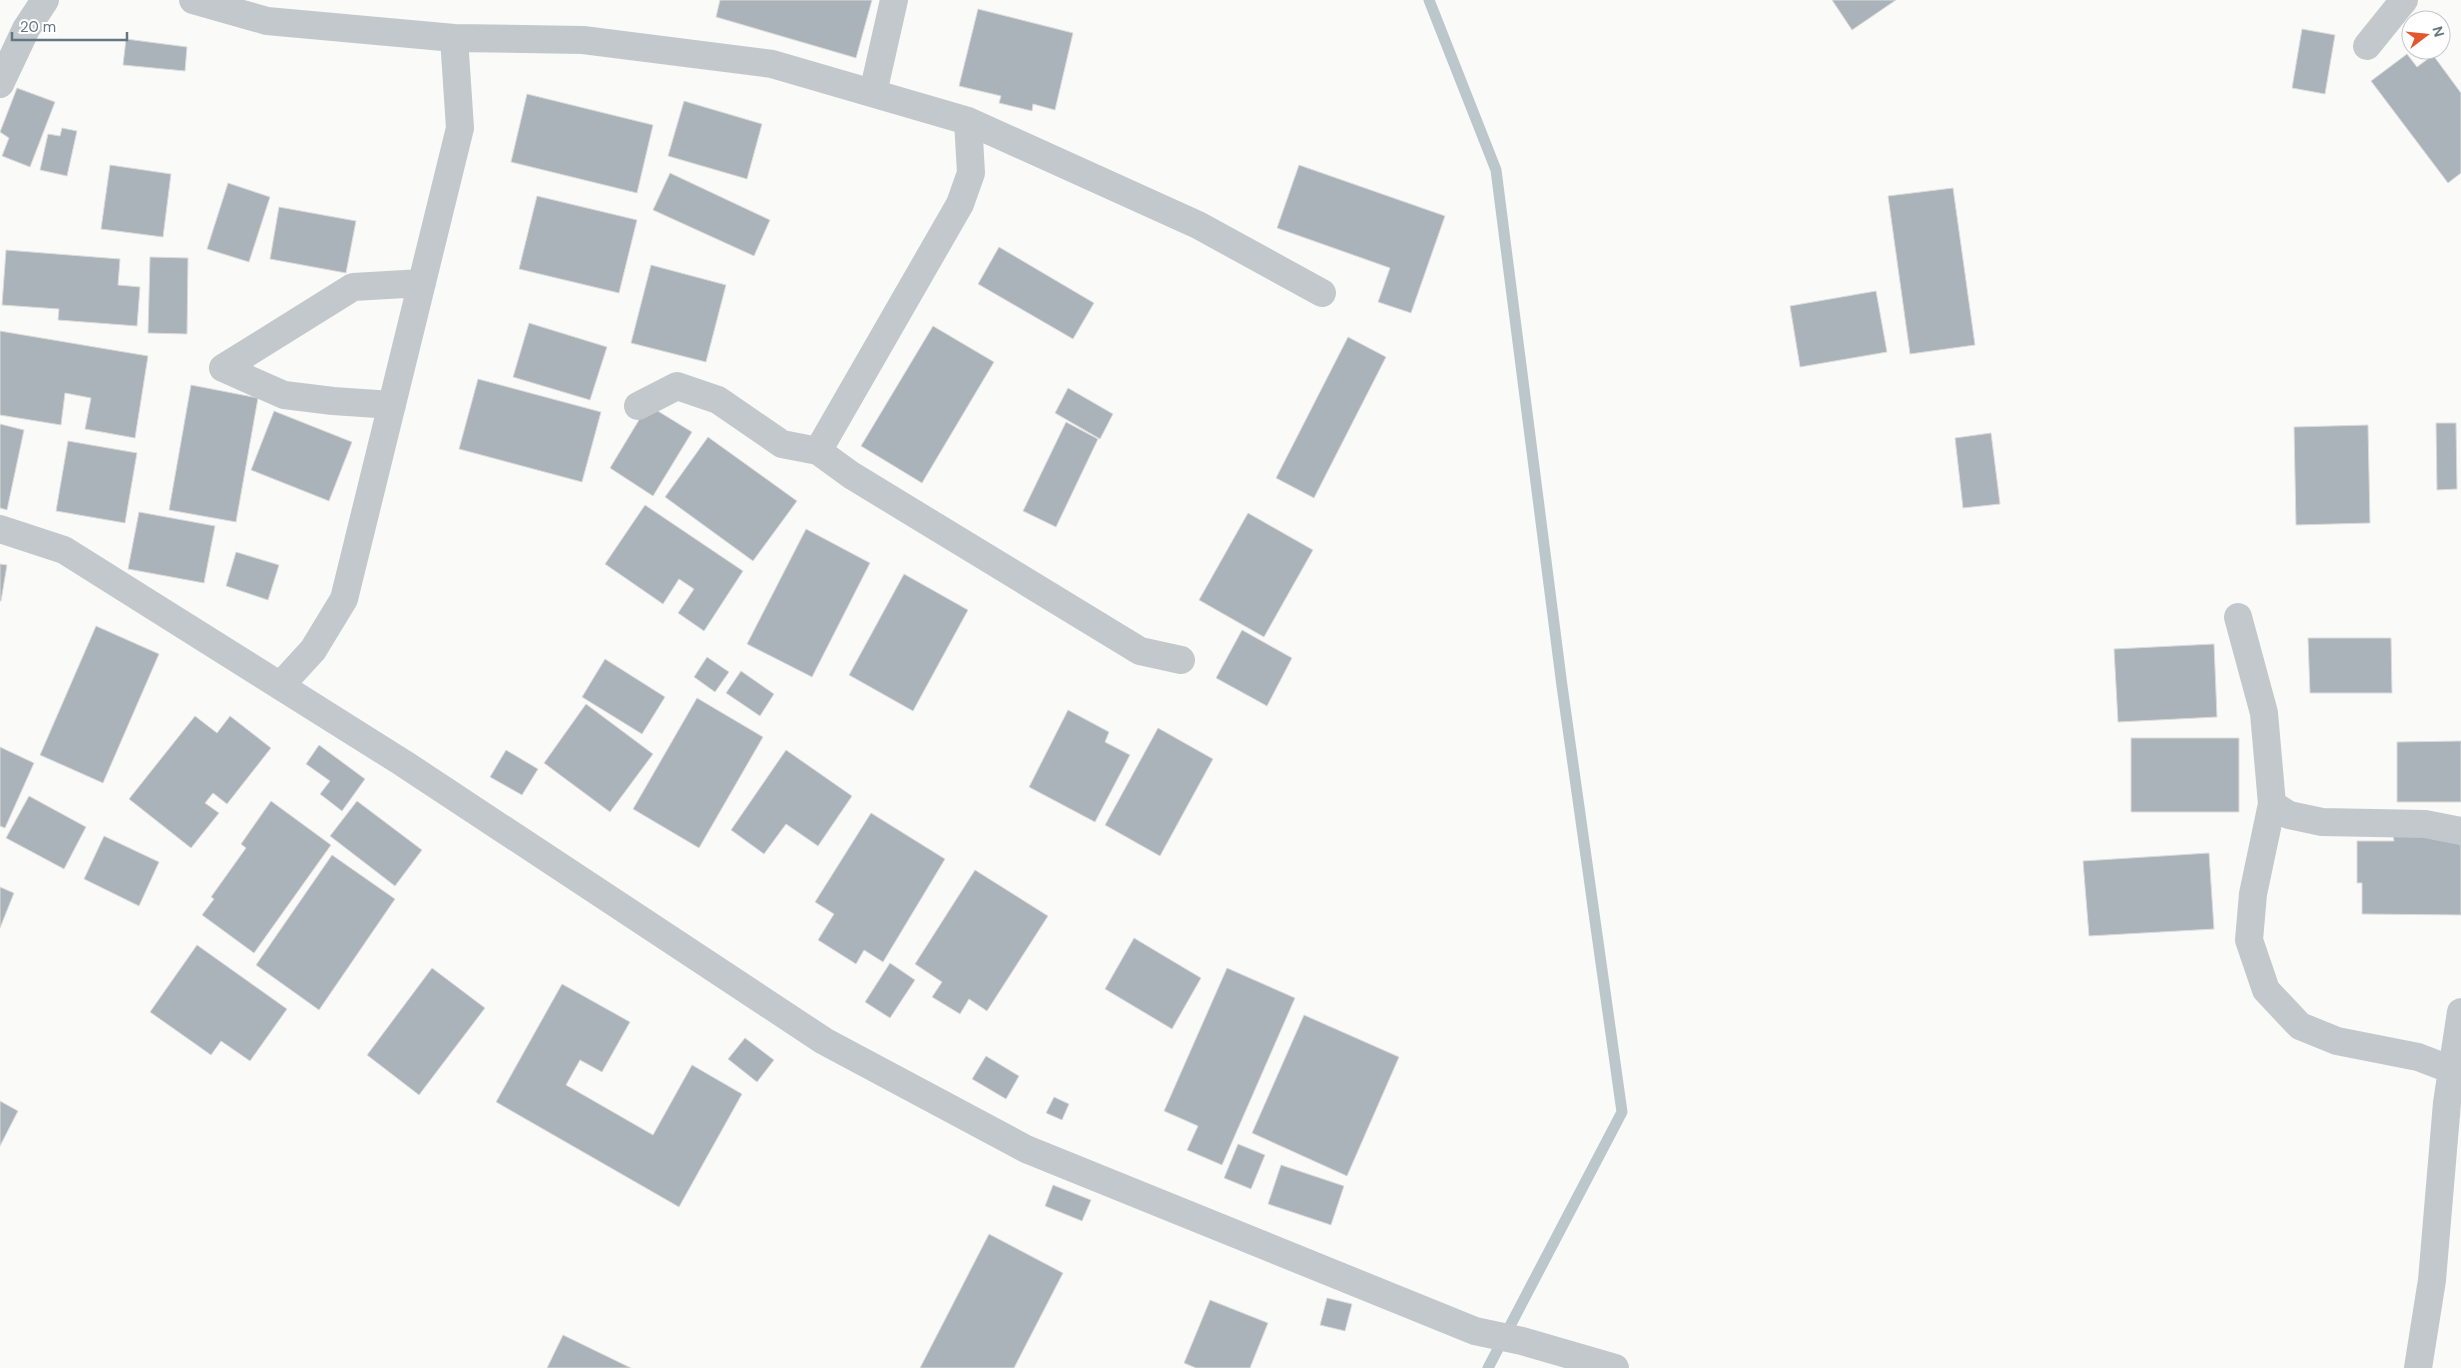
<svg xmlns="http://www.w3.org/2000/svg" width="2461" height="1368" viewBox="0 0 2461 1368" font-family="'DM Sans',sans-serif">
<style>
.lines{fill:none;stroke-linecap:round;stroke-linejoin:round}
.stream{stroke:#bbc7cb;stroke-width:11}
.building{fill:#aab3b9;stroke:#dcdcda}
.street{stroke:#c3c8cc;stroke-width:28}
</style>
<rect width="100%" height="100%" fill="#fafaf8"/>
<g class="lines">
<path class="stream" d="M1429 0 1496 170 1562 686 1622 1112 1488 1368"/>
</g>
<path class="building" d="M720 0H872L856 58 716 17Z
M1832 0H1896L1852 30Z
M978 9 1073 33 1055 110 1033 104 1032 111 999 103 1001 96 959 86Z
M2302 29 2335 35 2325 94 2292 88Z
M126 39 187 47 185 71 123 65Z
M2407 54 2417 67 2433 55 2461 93V173L2448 183 2371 81Z
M17 88 55 102 30 167 2 156 9 138 0 132Z
M527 94 653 125 637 193 511 162Z
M684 101 762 124 747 179 668 156Z
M62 128 77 131 67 176 40 170 48 134 60 136Z
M110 165 171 174 163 237 101 229Z
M1299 165 1445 216 1411 313 1378 302 1390 268 1277 228Z
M670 173 770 220 754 256 653 210Z
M228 183 270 197 249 262 207 249Z
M1953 188 1975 345 1910 354 1888 196Z
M537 196 637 220 619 293 519 269Z
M279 207 356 221 346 273 270 259Z
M999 247 1094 303 1073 339 978 284Z
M6 250 120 259 118 285 140 287 137 326 58 320 59 309 2 305Z
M150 257 188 258 187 334 148 333Z
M651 265 726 285 706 362 631 343Z
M1876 291 1887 352 1800 367 1790 306Z
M529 323 607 347 590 400 513 377Z
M933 326 994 362 922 483 861 446Z
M0 331 148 356 135 438 85 429 91 398 65 393 61 425 0 415Z
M1348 337 1386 357 1314 498 1276 478Z
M478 379 601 412 582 482 459 449Z
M191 385 258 398 236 522 169 510Z
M1068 388 1113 414 1100 439 1055 413Z
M648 405 692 432 653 496 610 468Z
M274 411 352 442 329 501 251 470Z
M1066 422 1098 439 1056 527 1023 511Z
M2436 423H2456L2457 489 2437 490Z
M0 424 24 430 7 510 0 508Z
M2368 425 2370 523 2296 525 2294 427Z
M1991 433 2000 504 1963 508 1955 438Z
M708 437 797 501 753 561 665 497Z
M68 441 137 453 125 523 56 511Z
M645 505 743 571 704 631 678 613 694 589 679 579 663 604 605 564Z
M139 512 215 526 204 583 128 569Z
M1248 513 1313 550 1264 637 1199 600Z
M806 529 870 563 812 677 747 644Z
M236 552 279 565 268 600 226 586Z
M0 564 7 565 1 601H0Z
M904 574 968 610 913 711 849 675Z
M96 626 159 654 103 783 40 755Z
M1242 630 1292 658 1267 706 1216 678Z
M2308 638H2391L2392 693H2310Z
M2214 644 2217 717 2118 722 2114 649Z
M707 657 729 672 715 692 694 677Z
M605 659 665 697 642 734 582 697Z
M741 671 774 694 760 716 726 693Z
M697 698 763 737 699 848 633 809Z
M586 704 653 754 610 812 544 763Z
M1068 710 1109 732 1105 742 1130 755 1095 822 1029 787Z
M195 716 217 733 230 716 271 748 227 804 213 793 205 803 219 813 191 848 129 799Z
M1158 728 1213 759 1160 856 1105 825Z
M2131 738H2239V812H2131Z
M2461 741V802H2397V742Z
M319 745 365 779 342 811 320 794 330 781 306 764Z
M0 747 34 763 5 828 0 826Z
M506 750 538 769 522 795 490 777Z
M786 750 852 796 818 846 786 824 764 854 731 830Z
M29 796 86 827 64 869 6 838Z
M271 801 331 845 254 953 202 915 214 899 211 897 246 848 241 844Z
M357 801 422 850 395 886 330 836Z
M871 813 945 859 883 962 864 950 856 964 818 940 834 914 815 902Z
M2393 835 2461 836V915L2362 914V883H2357V841H2394Z
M104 836 159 862 139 906 84 879Z
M2209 853 2214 929 2089 936 2083 861Z
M332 855 395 899 319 1010 256 965Z
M975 870 1048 916 987 1011 969 999 960 1014 932 997 942 982 915 964Z
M0 887 14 893 0 928Z
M1134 938 1201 978 1172 1029 1105 989Z
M197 945 287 1009 250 1061 221 1041 211 1055 150 1012Z
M890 963 915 980 890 1018 865 1002Z
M432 968 485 1008 419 1095 367 1055Z
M1227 968 1295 998 1222 1165 1187 1150 1198 1126 1164 1111Z
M562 984 630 1022 602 1072 580 1060 566 1085 653 1135 692 1065 742 1094 679 1207 496 1102Z
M1304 1015 1399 1057 1347 1176 1252 1133Z
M745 1038 774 1060 757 1082 728 1059Z
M986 1056 1019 1076 1006 1099 972 1079Z
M1054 1097 1069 1104 1062 1120 1046 1113Z
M0 1101 18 1111 0 1146Z
M1238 1144 1265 1155 1251 1189 1224 1178Z
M1281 1165 1344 1186 1331 1225 1268 1204Z
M1053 1185 1091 1200 1082 1221 1045 1206Z
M989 1234 1063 1273 1014 1368H920Z
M1327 1298 1352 1304 1345 1331 1320 1325Z
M1210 1300 1268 1323 1250 1368H1196L1184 1363Z
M563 1335 631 1368H547Z"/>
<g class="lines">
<path class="street" d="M193 0 267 21 454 38 583 40 772 64 968 121 1198 225 1322 293
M2367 46 2404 0
M0 84 26 29 45 0
M873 93 894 0
M223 368 353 287 422 283
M223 368 284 395 333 401 392 405
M638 406 677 386 718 400 782 444 818 451 851 475 1140 651 1181 660
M818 451 960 204 971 173 968 121
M0 529 64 550 403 763 824 1041 1026 1149 1475 1331 1522 1341 1615 1368
M2238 617 2264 713 2272 804 2289 815 2322 822 2425 824 2461 831
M280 686 313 650 344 599 460 128 454 38
M2272 804 2253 894 2249 940 2266 990 2300 1026 2337 1041 2418 1057 2452 1070
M2418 1368 2432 1280 2447 1103 2461 1012"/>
</g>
<g transform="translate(2426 35) rotate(74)"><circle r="24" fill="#ffffff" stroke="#c1c8cd"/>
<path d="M0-4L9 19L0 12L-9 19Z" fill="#e4572e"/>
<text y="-8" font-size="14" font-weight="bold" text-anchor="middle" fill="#657683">N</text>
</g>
<path d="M12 32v8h115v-8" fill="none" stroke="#657683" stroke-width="2.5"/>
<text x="20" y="32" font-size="15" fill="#657683" stroke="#ffffff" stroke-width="4" paint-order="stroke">20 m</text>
</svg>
